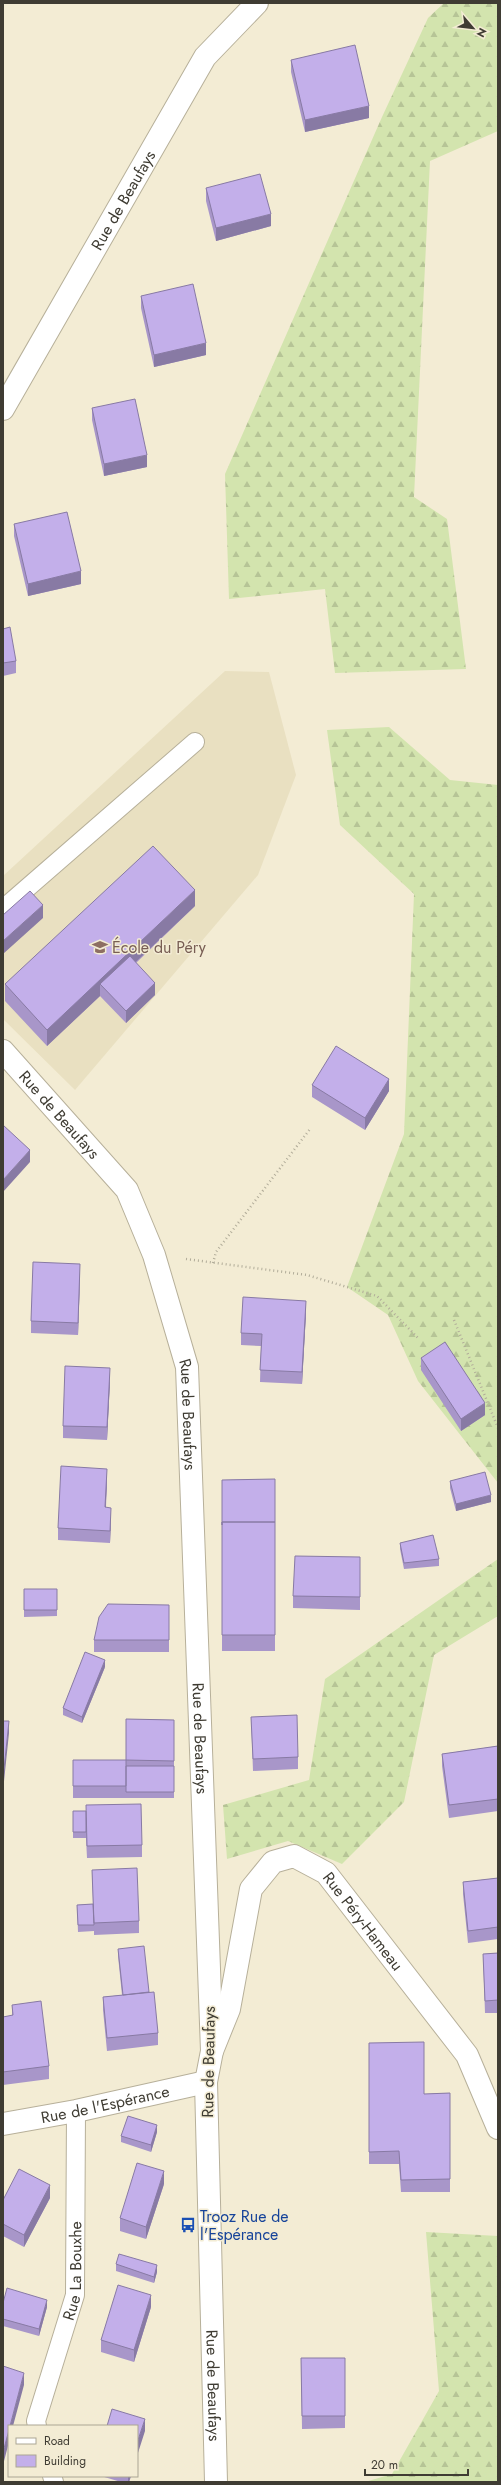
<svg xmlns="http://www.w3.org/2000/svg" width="501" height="2485" viewBox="0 0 501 2485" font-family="Jost,sans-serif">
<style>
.built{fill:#e9e0c1}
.forest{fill:url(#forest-firs)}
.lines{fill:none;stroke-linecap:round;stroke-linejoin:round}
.lane-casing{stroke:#b7b09a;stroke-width:20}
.street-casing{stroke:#b7b09a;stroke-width:24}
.secondary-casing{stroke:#b7b09a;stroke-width:24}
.path{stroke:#b1ac99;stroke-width:2.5;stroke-dasharray:1 3;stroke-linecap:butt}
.lane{stroke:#fff;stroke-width:18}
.street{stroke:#fff;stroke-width:22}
.secondary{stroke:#fff;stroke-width:22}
.wall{fill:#a896c9}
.shaded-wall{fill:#887aa4}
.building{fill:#c3afea;stroke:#887aa4}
.labels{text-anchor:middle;stroke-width:3;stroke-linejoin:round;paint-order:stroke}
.street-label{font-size:16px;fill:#3f3c33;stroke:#f3ecd4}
.education-label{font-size:16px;fill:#785e54;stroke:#f3ecd4;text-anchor:start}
.transit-label{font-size:16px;fill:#164399;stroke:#f3ecd4;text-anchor:start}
</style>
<defs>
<pattern id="forest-firs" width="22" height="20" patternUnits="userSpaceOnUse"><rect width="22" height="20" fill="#d3e4ae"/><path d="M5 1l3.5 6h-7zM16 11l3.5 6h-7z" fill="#b6c496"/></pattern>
</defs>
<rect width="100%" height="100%" fill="#f3ecd4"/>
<path class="built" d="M225 671 269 672 296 775 258 875 75 1090 3 1019V876Z"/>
<path class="forest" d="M444 3H498V131L430 161 414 497 447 519 466 669 335 673 325 589 229 599 225 474 382 117 428 18Z
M389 727 450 780 498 785V1483L418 1381 388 1315 347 1287 404 1134 414 894 340 825 327 730Z
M498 1559V1616L434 1655 404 1802 342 1864 288 1841 227 1859 223 1805 309 1780 325 1679Z
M426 2232 498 2236V2482H365L392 2474 439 2391Z"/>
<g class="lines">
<defs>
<g id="lane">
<path d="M3 909 195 742"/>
<path id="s1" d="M37 2426 36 2421 75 2295 76 2111"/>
<path d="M52 2476 54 2482"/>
</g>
<g id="street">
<path id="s2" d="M212 2051 229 2009 251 1889 273 1862 294 1856 326 1873 467 2055 498 2128"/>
<path id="s3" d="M3 2124 76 2111 206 2082"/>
</g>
<g id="secondary">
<path id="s4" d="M3 409 205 57 257 3"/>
<path id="s5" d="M3 1051 127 1190 154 1255 187 1367 212 2051 206 2082 216 2482"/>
</g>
</defs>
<use href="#lane" class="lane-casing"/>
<use href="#street" class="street-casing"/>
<use href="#secondary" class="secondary-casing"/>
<path class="path" d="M186 1259 307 1275 377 1296 418 1338
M213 1263 216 1252 310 1129
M454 1320 498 1428"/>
<use href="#lane" class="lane"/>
<use href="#street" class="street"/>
<use href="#secondary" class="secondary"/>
</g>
<path class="wall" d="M291 60 369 118 305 132 291 72Z
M206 188 271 226 216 241 206 201Z
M141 296 206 355 154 367 141 308Z
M92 408 147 467 104 476 92 420Z
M14 524 81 584 28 596 14 536Z
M3 629 16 661V673L3 676Z
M195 906 136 963 155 995 126 1023 100 996 47 1046 5 1001V984Z
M312 1085 389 1091 365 1130 312 1097Z
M80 1277 78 1335 31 1333V1321Z
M306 1313 302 1384 260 1382 261 1346 241 1345V1333Z
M421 1358 485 1415 461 1431 421 1370Z
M110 1381 107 1440 63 1438V1426Z
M275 1479V1651H222V1480Z
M107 1481 106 1507 111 1520 110 1543 58 1540V1528Z
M450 1481 491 1502 456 1511 450 1488Z
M400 1543 439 1559V1566L404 1569 400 1549Z
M360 1557V1610L293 1608V1596Z
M24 1589H57V1616L24 1617Z
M169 1605V1652H94V1640Z
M105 1667 82 1723 63 1715V1708Z
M251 1717 298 1757V1769L253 1771Z
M126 1719 174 1720V1798H73V1760H126Z
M498 1746V1811L449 1818 442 1766V1754Z
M73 1811 142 1845V1857L87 1858 86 1838H73Z
M92 1870 139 1921V1933L94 1935V1931L78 1932 77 1905 93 1904Z
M498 1878V1939L468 1943 463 1894V1882Z
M118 1949 149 1992 158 2033V2045L107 2051 103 2010V1997L122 1995 118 1956Z
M498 1953V2013H485L483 1954Z
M12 2005 49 2066V2079L3 2085V2017L12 2016Z
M369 2043 424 2094 450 2093V2192H401L399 2164H369Z
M157 2132 151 2152 121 2142V2136Z
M164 2184 146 2239 120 2231V2218Z
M50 2198 24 2247 3 2236V2200Z
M116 2264 157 2272 154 2283 116 2271Z
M3 2303 47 2307 39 2336 3 2326Z
M151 2307 134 2362 101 2352V2340Z
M301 2358H345V2428L302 2429Z
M101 2476H131L129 2482H121Z"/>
<path class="shaded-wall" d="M369 106V118L305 132V120Z
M271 214V226L216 241V228Z
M206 343V355L154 367V355Z
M147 455V467L104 476V464Z
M81 571V584L28 596V584Z
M4 683V696H3V684Z
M195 890V906L106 990 100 984V996L47 1046V1030Z
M43 905V918L3 954V941Z
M155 983V995L126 1023V1011Z
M389 1079V1091L365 1130V1118Z
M30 1150V1162L3 1192V1180Z
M80 1264V1277L78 1335V1323Z
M306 1301V1313L302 1384V1372Z
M110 1368V1381L107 1440V1427Z
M485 1403V1415L461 1431V1419Z
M107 1469V1481L105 1520V1507Z
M491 1495V1502L456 1511V1504Z
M111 1508V1520L110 1543V1531Z
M105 1660V1667L82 1723V1717Z
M9 1721V1733L3 1791V1779Z
M157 2125V2132L151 2152V2145Z
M164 2171V2184L146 2239V2227Z
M50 2185V2198L24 2247V2235Z
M157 2265V2272L154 2283V2277Z
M151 2295V2307L134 2362V2350Z
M47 2300V2307L39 2336V2329Z
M24 2373V2385L13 2426H10Z
M145 2419V2431L137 2456V2443Z
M9 2430V2442L3 2465V2452Z
M128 2476H131L129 2482H128Z"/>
<path class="building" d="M355 45 369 106 305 120 291 60Z
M260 174 271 214 216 228 206 188Z
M193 284 206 343 154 355 141 296Z
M135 399 147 455 104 464 92 408Z
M67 512 81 571 28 584 14 524Z
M10 627 16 661 3 663V629Z
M153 846 195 890 47 1030 5 984Z
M30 891 43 905 3 941V915Z
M130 956 155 983 126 1011 100 984Z
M336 1046 389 1079 365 1118 312 1085Z
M3 1125 30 1150 3 1180Z
M33 1262 80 1264 78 1323 31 1321Z
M243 1297 306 1301 302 1372 260 1370 262 1334 241 1333Z
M445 1342 485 1403 461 1419 421 1358Z
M65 1366 110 1368 107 1427 63 1426Z
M61 1466 107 1469 105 1507 111 1508 110 1531 58 1528Z
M485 1472 491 1495 456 1504 450 1481Z
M275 1479V1522H222V1525V1480Z
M222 1522H275V1635H222Z
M433 1535 439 1559 404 1563 400 1543Z
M295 1556 360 1557V1597L293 1596Z
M24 1589H57V1610H24Z
M108 1604 169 1605V1640H94L99 1617Z
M85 1652 105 1660 82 1717 63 1708Z
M297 1715 298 1757 253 1759 251 1717Z
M126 1719 174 1720V1761L126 1760Z
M3 1721H9L3 1779Z
M498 1746V1799L449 1805 442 1754Z
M73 1760H126V1786H73Z
M126 1766H174V1792H126Z
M141 1804 142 1845 87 1846 86 1805Z
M73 1811H86V1832H73Z
M137 1868 139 1921 94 1923 92 1870Z
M498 1878V1927L468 1931 463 1882Z
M93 1904 94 1925H78L77 1905Z
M144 1946 149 1992 123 1995 118 1949Z
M498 1953V2000L485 2001 483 1954Z
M154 1992 158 2033 107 2038 103 1997Z
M41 2001 49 2066 3 2072V2017L13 2015 12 2005Z
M424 2042V2094L450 2093V2179L401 2180 399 2151 369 2152V2043Z
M128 2116 157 2125 151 2145 121 2136Z
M137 2163 164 2171 146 2227 120 2218Z
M19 2169 50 2185 24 2235 3 2224V2200Z
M119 2254 157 2265 154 2277 116 2264Z
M118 2285 151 2295 134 2350 101 2340Z
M7 2288 47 2300 39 2329 3 2319V2303Z
M301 2358H345V2416H302Z
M3 2366 24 2373 10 2426H9V2430L3 2452Z
M112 2409 145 2419 137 2443V2426H107Z"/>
<defs>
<symbol id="school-bare" viewBox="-9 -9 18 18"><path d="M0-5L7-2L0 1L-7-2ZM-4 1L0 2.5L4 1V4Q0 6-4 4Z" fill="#8d6e63" stroke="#f3ecd4" stroke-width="2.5" paint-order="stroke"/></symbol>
<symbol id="bus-bare" viewBox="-9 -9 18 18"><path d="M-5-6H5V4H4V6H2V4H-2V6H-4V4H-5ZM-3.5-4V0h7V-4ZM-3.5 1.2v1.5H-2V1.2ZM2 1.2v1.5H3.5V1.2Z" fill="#1a4fb4" stroke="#f3ecd4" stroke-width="2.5" paint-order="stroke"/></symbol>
</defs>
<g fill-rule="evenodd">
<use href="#school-bare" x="89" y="936" width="22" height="22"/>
<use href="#bus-bare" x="177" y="2214" width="22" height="22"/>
</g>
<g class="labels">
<g class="street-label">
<text dy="6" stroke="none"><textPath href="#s4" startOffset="241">Rue de Beaufays</textPath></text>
<text dy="6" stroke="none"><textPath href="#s5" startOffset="85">Rue de Beaufays</textPath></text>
<text dy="6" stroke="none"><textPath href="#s5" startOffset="421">Rue de Beaufays</textPath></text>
<text dy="6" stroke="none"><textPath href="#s5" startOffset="745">Rue de Beaufays</textPath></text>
<text dy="6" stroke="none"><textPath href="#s2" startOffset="321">Rue Péry-Hameau</textPath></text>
<text transform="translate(208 2062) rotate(-89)" y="6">Rue de Beaufays</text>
<text dy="6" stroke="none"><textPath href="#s3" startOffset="104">Rue de l'Espérance</textPath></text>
<text dy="6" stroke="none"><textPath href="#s1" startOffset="161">Rue La Bouxhe</textPath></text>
<text dy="6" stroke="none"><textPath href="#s5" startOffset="1393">Rue de Beaufays</textPath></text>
</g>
<g class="education-label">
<text x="112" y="953">École du Péry</text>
</g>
<g class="transit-label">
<text x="200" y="2222">Trooz Rue de<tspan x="200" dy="18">l'Espérance</tspan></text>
</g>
</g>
<rect width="501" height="2485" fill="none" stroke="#3f3c33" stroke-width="8"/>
<rect x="8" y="2425" width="130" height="52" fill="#f3ecd4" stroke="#aba694"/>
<rect x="16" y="2438" width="20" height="6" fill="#ffffff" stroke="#aba694"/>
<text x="44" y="2445" font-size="12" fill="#3f3c33">Road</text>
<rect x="16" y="2455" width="20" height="12" fill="#c3afea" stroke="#aba694"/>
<text x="44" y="2465" font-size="12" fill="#3f3c33">Building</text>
<g transform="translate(473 28) rotate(118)" stroke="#f3ecd4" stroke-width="3" paint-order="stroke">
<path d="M0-3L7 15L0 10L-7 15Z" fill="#3f3c33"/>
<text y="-6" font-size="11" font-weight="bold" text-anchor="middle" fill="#3f3c33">N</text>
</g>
<path d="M365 2469v6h103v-6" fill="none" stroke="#3f3c33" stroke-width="2"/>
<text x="371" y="2469" font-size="12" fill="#3f3c33" stroke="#f3ecd4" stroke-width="3" paint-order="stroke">20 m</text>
</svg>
